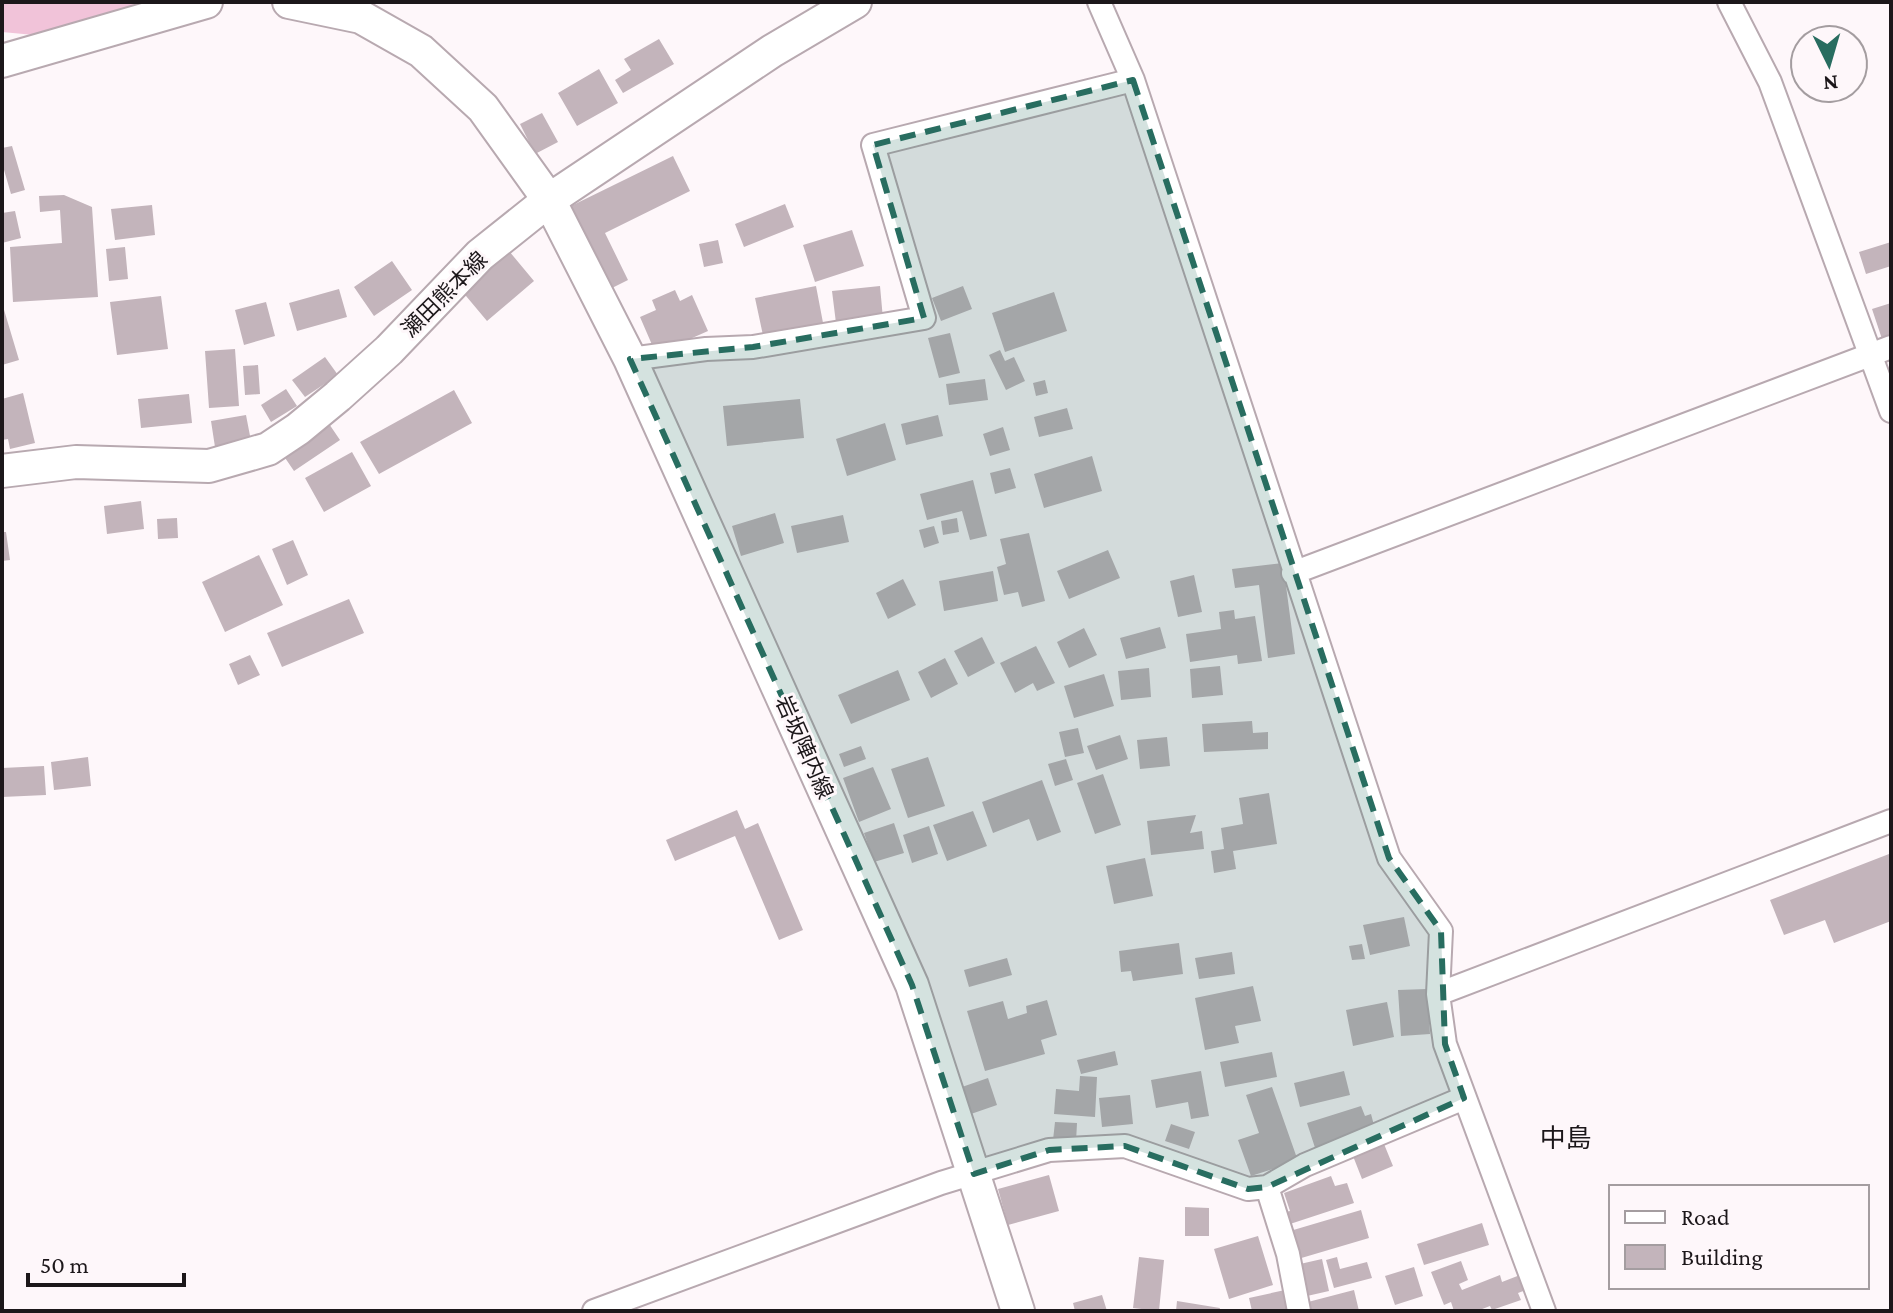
<svg xmlns="http://www.w3.org/2000/svg" width="1893" height="1313" viewBox="0 0 1893 1313" font-family="'Crimson Pro','Noto Sans JP',serif">
<style>
.green{fill:#f1c3d9}
.building{fill:#c3b4bb}
.lines{fill:none;stroke-linecap:round;stroke-linejoin:round}
.street-casing{stroke:#b8a9b0;stroke-width:26}
.secondary-casing{stroke:#b8a9b0;stroke-width:36}
.street{stroke:#fff;stroke-width:22}
.secondary{stroke:#fff;stroke-width:32}
.marked{fill:#286d60;fill-opacity:0.2;stroke:#286d60;stroke-width:6;stroke-dasharray:16 10;stroke-linejoin:round}
.labels{text-anchor:middle;stroke-width:6;stroke-linejoin:round;paint-order:stroke}
.street-label{font-size:22px;fill:#1c171a;stroke:#fef7fa}
.quarter-label{font-size:26px;fill:#1c171a;stroke:#fef7fa}
</style>
<rect width="100%" height="100%" fill="#fef7fa"/>
<path class="green" d="M2 2H178L45 36 2 32Z"/>
<path class="building" d="M659 39 674 64 623 93 615 80 631 70 624 59Z
M599 69 618 103 577 126 558 93Z
M542 113 558 142 535 154 520 124Z
M12 146 25 190 11 194 2 163V148Z
M673 156 690 191 605 233 628 280 610 289 569 207Z
M64 195 92 207 98 297 13 302 10 247 62 243 60 210 40 212 39 196Z
M785 204 794 227 744 247 735 224Z
M152 205 155 235 115 240 111 209Z
M15 211 21 238 2 243V213Z
M852 230 864 266 815 282 803 245Z
M718 240 723 263 704 267 699 244Z
M1891 242V266L1866 274 1859 252Z
M125 247 128 279 109 281 106 249Z
M509 251 534 281 487 321 461 290Z
M392 261 412 290 374 316 354 287Z
M816 286 824 328 764 340 755 298Z
M880 286 883 319 836 323 832 291Z
M963 286 972 309 941 321 932 298Z
M339 289 347 317 297 331 289 303Z
M675 290 680 301 692 295 708 331 656 354 640 317 656 310 652 300Z
M1054 292 1067 331 1005 352 992 313Z
M161 296 168 349 117 355 110 302Z
M266 302 275 336 244 345 235 310Z
M2 303 19 360 2 365Z
M1891 303V336L1882 339 1872 309Z
M950 333 960 373 939 378 928 338Z
M235 349 239 406 209 408 205 351Z
M1000 350 1005 361 1014 357 1025 381 1006 390 989 355Z
M325 357 338 375 305 397 292 380Z
M258 365 260 394 245 395 243 366Z
M985 379 988 400 949 405 946 384Z
M1045 380 1048 393 1036 396 1033 383Z
M286 389 297 406 271 422 261 405Z
M454 390 472 423 379 474 360 442Z
M23 393 35 443 10 449 8 439 2 440V399Z
M189 394 192 423 141 428 138 399Z
M800 399 804 438 727 446 723 406Z
M1067 408 1073 429 1039 437 1034 417Z
M246 415 251 441 215 447 211 421Z
M938 415 943 436 906 445 901 424Z
M325 418 340 440 294 471 279 449Z
M885 423 896 460 847 476 836 439Z
M1003 427 1010 450 990 456 983 434Z
M352 452 371 486 324 512 305 478Z
M1092 456 1102 491 1044 508 1034 474Z
M1010 468 1016 488 995 494 990 473Z
M973 480 987 536 970 540 962 511 927 520 920 494Z
M141 501 144 529 107 534 104 506Z
M775 513 784 543 741 556 732 526Z
M843 515 849 542 797 553 791 526Z
M177 518 178 538 158 539 157 519Z
M957 518 959 532 943 535 941 521Z
M934 526 939 543 924 548 919 530Z
M2 532H6L10 560 2 561Z
M1029 533 1045 601 1022 607 1018 592 1004 595 997 567 1006 564 1000 539Z
M293 540 308 575 287 585 272 549Z
M1108 550 1120 578 1069 599 1057 571Z
M259 555 283 605 225 632 202 582Z
M1283 563 1295 654 1268 658 1259 585 1235 588 1232 569Z
M993 571 998 601 944 611 939 581Z
M1194 575 1202 612 1178 617 1170 581Z
M903 579 916 605 888 619 876 593Z
M349 599 364 633 282 667 267 633Z
M1234 610 1235 619 1255 616 1262 661 1238 664 1237 655 1190 662 1186 634 1221 629 1219 612Z
M1160 627 1166 648 1126 659 1120 638Z
M1084 628 1097 655 1069 668 1057 642Z
M982 637 995 663 968 677 954 651Z
M1036 646 1055 683 1037 691 1033 683 1015 693 1000 663Z
M250 655 260 675 238 685 229 664Z
M945 658 958 684 931 698 918 672Z
M1220 666 1223 695 1192 698 1190 669Z
M1149 668 1151 697 1121 700 1118 671Z
M898 670 910 700 851 724 838 695Z
M1104 674 1114 706 1074 718 1064 686Z
M1252 721 1253 733 1268 732V749L1204 752 1202 724Z
M1078 728 1084 753 1065 757 1059 732Z
M1120 735 1128 759 1096 770 1087 746Z
M1167 737 1170 766 1140 769 1137 740Z
M861 746 866 759 844 767 839 754Z
M88 757 91 786 54 790 51 762Z
M928 757 945 806 908 818 891 769Z
M1066 759 1073 780 1055 786 1048 764Z
M44 766 46 795 2 797V768Z
M873 767 891 809 859 822 843 778Z
M1103 774 1121 825 1095 834 1077 783Z
M1042 780 1061 832 1037 841 1029 819 993 833 982 802Z
M1269 793 1277 844 1233 851 1236 869 1214 873 1211 851 1224 849 1221 828 1243 824 1239 798Z
M737 810 745 829 758 823 803 930 779 940 735 836 675 861 666 840Z
M973 811 987 846 947 861 933 825Z
M1196 815 1190 833 1202 831 1204 849 1151 855 1147 821Z
M894 823 904 853 874 862 864 833Z
M929 826 938 854 912 863 903 835Z
M1889 854 1891 860V921L1834 943 1825 920 1784 935 1770 900Z
M1145 858 1153 896 1114 904 1106 866Z
M1404 917 1410 946 1370 955 1363 925Z
M1179 943 1183 974 1133 981 1131 971 1121 972 1119 951Z
M1362 944 1365 959 1352 960 1349 946Z
M1232 952 1235 974 1199 979 1195 958Z
M1007 958 1012 975 969 987 964 970Z
M1253 986 1261 1021 1235 1026 1239 1043 1205 1050 1195 998Z
M1427 989 1430 1034 1401 1036 1398 990Z
M1047 1000 1057 1035 1041 1040 1045 1054 985 1071 967 1011 1003 1001 1008 1019 1027 1013 1026 1006Z
M1387 1002 1394 1037 1353 1046 1346 1010Z
M1115 1051 1118 1065 1081 1074 1077 1060Z
M1272 1052 1277 1077 1225 1087 1220 1062Z
M1201 1071 1209 1116 1191 1119 1188 1102 1156 1108 1151 1080Z
M1344 1071 1350 1095 1300 1107 1294 1083Z
M1080 1076 1097 1077 1095 1117 1054 1114 1056 1089 1079 1091Z
M988 1078 997 1105 968 1115 959 1088Z
M1272 1087 1298 1161 1251 1176 1238 1140 1259 1133 1246 1095Z
M1130 1095 1133 1124 1102 1127 1099 1098Z
M1361 1106 1365 1116 1371 1114 1375 1129 1318 1157 1307 1123Z
M1055 1122 1077 1123 1076 1142 1053 1140Z
M1171 1124 1195 1132 1189 1149 1165 1141Z
M1384 1144 1393 1166 1362 1179 1353 1156Z
M1049 1175 1059 1211 1008 1225 998 1189Z
M1331 1176 1335 1186 1347 1183 1354 1203 1290 1224 1286 1212 1290 1211 1284 1193Z
M1185 1207 1209 1208V1236H1185Z
M1361 1210 1369 1238 1298 1259 1290 1231Z
M1482 1223 1489 1245 1424 1265 1417 1244Z
M1258 1236 1273 1285 1229 1299 1214 1249Z
M1139 1257 1164 1260 1159 1311 1133 1308Z
M1337 1257 1340 1269 1367 1262 1372 1278 1334 1288 1326 1260Z
M1322 1259 1329 1291 1307 1296 1300 1264Z
M1461 1261 1468 1280 1459 1284 1462 1290 1500 1275 1502 1282 1520 1275 1526 1290 1518 1293 1521 1300 1492 1310 1490 1306 1477 1311H1454L1451 1302 1444 1305 1431 1272Z
M1414 1267 1423 1296 1395 1305 1385 1276Z
M1285 1290 1290 1311H1252L1249 1298Z
M1354 1290 1359 1311H1310L1308 1302Z
M1102 1295 1107 1311H1075L1073 1303Z
M1177 1301 1220 1308 1219 1311H1176Z"/>
<g class="lines">
<defs>
<path id="street" d="M1099 2 1133 80 1389 858 1441 931 1438 994 1445 1044 1544 1311
M1729 2 1770 82 1891 411
M630 359 706 349 753 347 924 318 873 145 1133 80
M1293 573 1891 347
M1438 994 1891 821
M1267 1187 1288 1254 1299 1311
M594 1311 941 1183 1049 1150 1125 1146 1248 1189 1267 1187 1305 1165 1464 1098"/>
<path id="secondary" d="M289 2 361 17 421 51 483 108 549 200 630 359 912 985 1018 1311
M2 61 206 2
M2 471 76 462 209 466 268 449 298 429 338 396 389 350 480 255 549 200 772 51 855 2"/>
</defs>
<use href="#street" class="street-casing"/>
<use href="#secondary" class="secondary-casing"/>
<use href="#street" class="street"/>
<use href="#secondary" class="secondary"/>
</g>
<path class="marked" d="M1133 80 1389 858 1441 931 1445 1044 1464 1098 1267 1187 1248 1189 1125 1146 1049 1150 974 1174 912 985 630 359 753 347 924 318 873 145Z"/>
<g class="labels">
<g class="street-label">
<text transform="translate(444 294) rotate(-45)" y="8">瀬田熊本線</text>
<text transform="translate(805 747) rotate(66)" y="8">岩坂陣内線</text>
</g>
<g class="quarter-label">
<text x="1566" y="1147">中島</text>
</g>
</g>
<rect width="1893" height="1313" fill="none" stroke="#1c171a" stroke-width="8"/>
<rect x="1609" y="1185" width="260" height="104" fill="#fef7fa" stroke="#a49da0" stroke-width="2"/>
<rect x="1625" y="1211" width="40" height="12" fill="#ffffff" stroke="#a49da0" stroke-width="2"/>
<text x="1681" y="1225" font-size="24" fill="#1c171a">Road</text>
<rect x="1625" y="1245" width="40" height="24" fill="#c3b4bb" stroke="#a49da0" stroke-width="2"/>
<text x="1681" y="1265" font-size="24" fill="#1c171a">Building</text>
<g transform="translate(1829 64) rotate(175)"><circle r="38" fill="#fef7fa" stroke="#a49da0" stroke-width="2"/>
<path d="M0-6L14 30L0 20L-14 30Z" fill="#286d60"/>
<text y="-12" font-size="22" font-weight="bold" text-anchor="middle" fill="#1c171a">N</text>
</g>
<path d="M28 1273v12h156v-12" fill="none" stroke="#1c171a" stroke-width="4"/>
<text x="40" y="1273" font-size="24" fill="#1c171a" stroke="#fef7fa" stroke-width="6" paint-order="stroke">50 m</text>
</svg>
